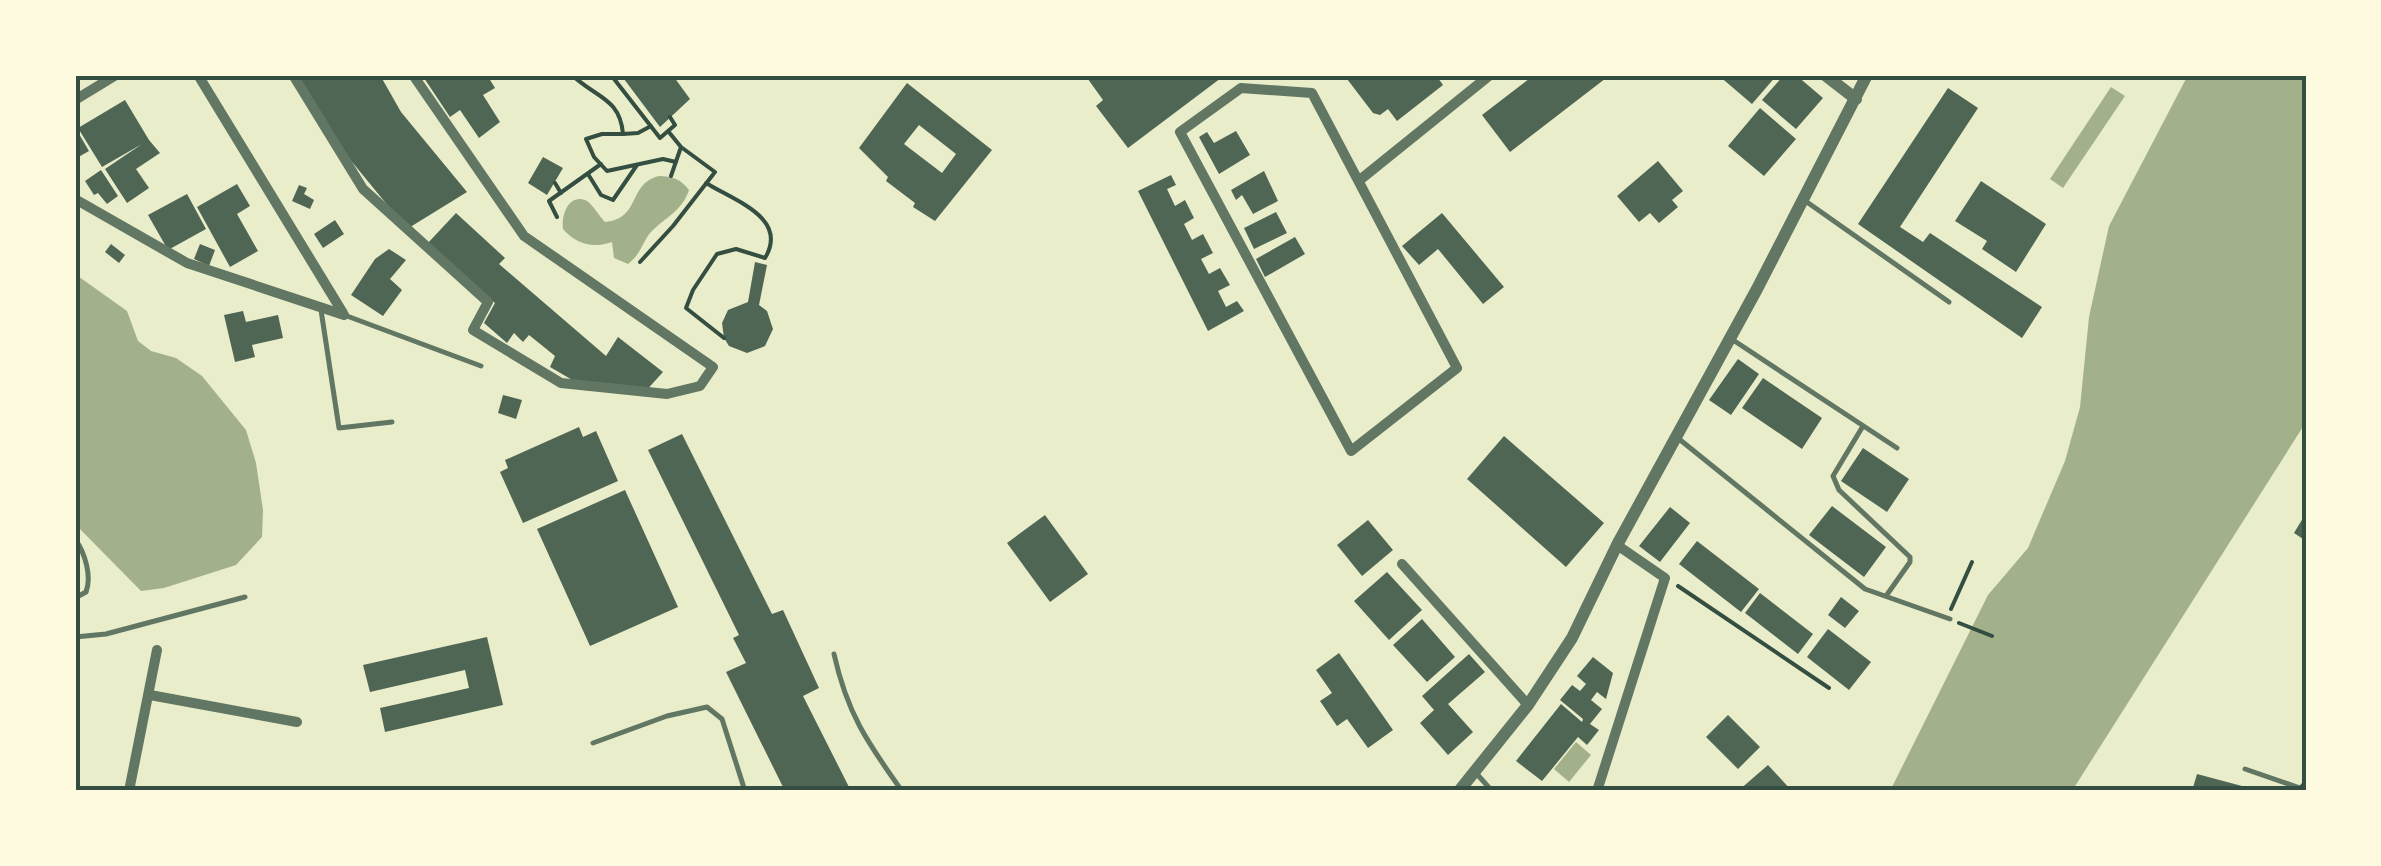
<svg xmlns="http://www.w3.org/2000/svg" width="2381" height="866" viewBox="0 0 2381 866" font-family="Georgia,serif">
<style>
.water{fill:#a3b18a}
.building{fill:#4f6655;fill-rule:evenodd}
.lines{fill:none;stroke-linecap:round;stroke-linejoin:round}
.path{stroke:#344e41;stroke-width:4}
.service{stroke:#617663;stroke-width:5}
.minor{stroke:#617663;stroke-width:10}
.tertiary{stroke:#617663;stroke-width:12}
.secondary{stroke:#344e41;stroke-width:14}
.neatline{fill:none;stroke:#344e41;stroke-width:4}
</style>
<rect width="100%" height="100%" fill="#e9edc9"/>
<path class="water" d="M2188 75H2306V422L2072 791H1890L1988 595 2028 548 2065 461 2080 407 2089 317 2109 226Z
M2111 87 2125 96 2063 188 2050 179Z
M659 176C672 176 681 179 689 190 682 211 666 217 651 232 642 242 642 253 628 264L614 258 612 242C593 249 576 244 563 229 561 215 569 192 587 201 593 205 599 216 605 222 642 218 627 184 659 176Z
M75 274 127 311 138 341 151 351 176 358 202 376 246 430 256 463 263 510 262 537 236 565 164 588 141 591 75 524Z
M1576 742 1591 755 1569 782 1554 769Z"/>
<path class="building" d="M297 75H380L401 112 467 192 407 229 339 146Z
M422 75H487L495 88 483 95 500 122 479 138 460 110 450 117Z
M621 75H677L674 77 690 99 660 127Z
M1085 75H1225L1128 148 1096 106 1103 100Z
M1344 75H1436L1443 85 1397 121 1388 109 1380 115 1373 113Z
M1534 75H1610L1510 152 1482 115Z
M1718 75H1777L1752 104Z
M1784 75H1796L1823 98 1796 129 1762 100Z
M907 83 992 150 935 221 913 207 915 203 886 181 888 177 859 148ZM919 125 956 154 942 173 904 144Z
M1948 88 1978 108 1900 227 1923 242 1930 233 2042 307 2022 338 1858 224Z
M125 100 149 140 160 153 136 169 149 188 127 203 105 169 142 144 102 167 78 128Z
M1760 108 1796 139 1764 176 1728 146Z
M75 127 89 151 75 159Z
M1236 131 1250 155 1219 174 1199 137 1207 132 1214 143Z
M543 157 563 168 547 195 528 183Z
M1658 161 1683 191 1672 200 1678 207 1659 223 1650 213 1639 222 1617 196Z
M101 170 118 196 107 204 98 193 94 195 85 181Z
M1264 171 1278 201 1253 214 1242 195 1236 200 1231 190Z
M1171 175 1176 185 1167 189 1175 206 1185 200 1194 218 1184 224 1192 240 1203 234 1213 253 1201 259 1209 274 1220 268 1230 285 1218 291 1226 307 1237 301 1244 311 1208 331 1138 191Z
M1981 181 2046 224 2016 272 1982 249 1987 241 1955 221Z
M237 184 250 206 237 214 258 251 230 267 197 207Z
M299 185 307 188 304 194 314 200 310 209 292 201Z
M187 194 206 229 168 250 148 215Z
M1276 212 1287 233 1254 249 1244 228Z
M456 213 505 258 499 264 606 356 618 337 663 372 644 393 581 385 550 367 555 356 529 335 523 342 514 333 507 343 484 323 495 303 427 244Z
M1442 213 1504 287 1483 304 1438 249 1419 265 1402 246Z
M335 220 344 234 323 248 314 234Z
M1295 237 1305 254 1265 277 1256 259Z
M111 244 125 255 119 263 105 252Z
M200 244 215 250 209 266 194 259Z
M389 249 406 260 390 279 402 290 383 316 351 295 375 259Z
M755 262 767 265 759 305 767 311 773 329 765 346 747 353 729 346 724 338 722 323 728 310 748 302Z
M243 311 246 322 278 315 283 338 252 345 255 357 235 362 224 315Z
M1738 359 1759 374 1731 415 1709 400Z
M1763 378 1822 418 1802 449 1742 408Z
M503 395 522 400 516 419 498 413Z
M579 427 583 437 596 431 618 481 523 523 500 472 508 468 505 460Z
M682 434 772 614 783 610 819 688 803 696 851 791H785L726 672 746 663 733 638 739 635 648 450Z
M1504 436 1604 523 1566 567 1467 479Z
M1863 448 1909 479 1887 512 1841 481Z
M625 490 678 607 590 646 537 529Z
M1832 506 1886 547 1864 577 1809 535Z
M1670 507 1690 523 1660 562 1639 546Z
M2306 513V541L2294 533Z
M1045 515 1088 574 1050 602 1007 543Z
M1368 520 1393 550 1362 576 1337 545Z
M1697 541 1759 589 1741 612 1679 564Z
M1387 572 1422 610 1389 640 1354 601Z
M1760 593 1813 634 1798 654 1745 613Z
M1841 597 1859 611 1845 628 1828 615Z
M1422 619 1455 657 1427 682 1393 645Z
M1828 629 1871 662 1849 690 1807 657Z
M487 637 503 705 385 732 380 708 469 688 465 670 370 692 363 665Z
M1339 653 1393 730 1368 748 1347 719 1337 726 1320 701 1332 693 1316 670Z
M1469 654 1485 672 1448 704 1473 732 1448 755 1420 723 1434 710 1422 696Z
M1593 657 1613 673 1606 699 1597 692 1591 700 1602 709 1590 724 1599 730 1587 745 1578 737 1542 781 1516 761 1561 704 1582 722 1583 719 1560 700 1572 685 1580 691 1586 684 1577 676Z
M1728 715 1760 747 1738 769 1706 737Z
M1768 765 1792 791H1738Z
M2197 774 2257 790V791H2192Z"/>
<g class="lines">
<path class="path" d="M572 75C596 98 620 98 623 134L638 133 651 126
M611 75 660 138 675 125 670 117
M668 131 681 147 671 176
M623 134H602L586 139 594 157 607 171 663 159 676 162
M588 174 601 195 613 200 637 165
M555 183 561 193
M706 183C735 201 789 218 765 258L736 249 717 254 693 290 686 308 724 338
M557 217 549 201 601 164
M640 262 673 226 715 172 681 147
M1678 586 1829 688
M1951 609 1972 562
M1959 623 1992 636"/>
<path class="service" d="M1804 200 1949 302
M321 310 339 428 392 422
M347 316 481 366
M1733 340 1897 448
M1863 426 1833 476 1839 490 1910 557V562L1886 596
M1679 439 1865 589 1950 619
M75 539C85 553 92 576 86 592L75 598
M75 637 106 634 245 597
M834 654C847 713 867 742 902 791
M593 743 667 716 707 707 722 719 745 791
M2245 769 2303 789
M1476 773 1492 791"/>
<path class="minor" d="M198 75 343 313
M293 75 363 189 488 302 473 330 561 383 667 394 700 386 713 367 524 236 413 75
M1241 88 1312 93 1457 368 1351 451 1180 132Z
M75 100 116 75
M1361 179 1490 75
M75 199 187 263 344 315
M1402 564 1528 705
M150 695 297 722
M129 791 157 650
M1597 791 1665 578 1617 545"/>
<path class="tertiary" d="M1825 75 1856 99
M1459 791 1528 705 1572 638 1617 545 1757 289 1867 75"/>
<path class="secondary" d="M2305 791 2306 789"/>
</g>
<rect width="2381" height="866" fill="none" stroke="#fefae0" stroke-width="155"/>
<rect x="78" y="78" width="2226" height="710" class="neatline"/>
</svg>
